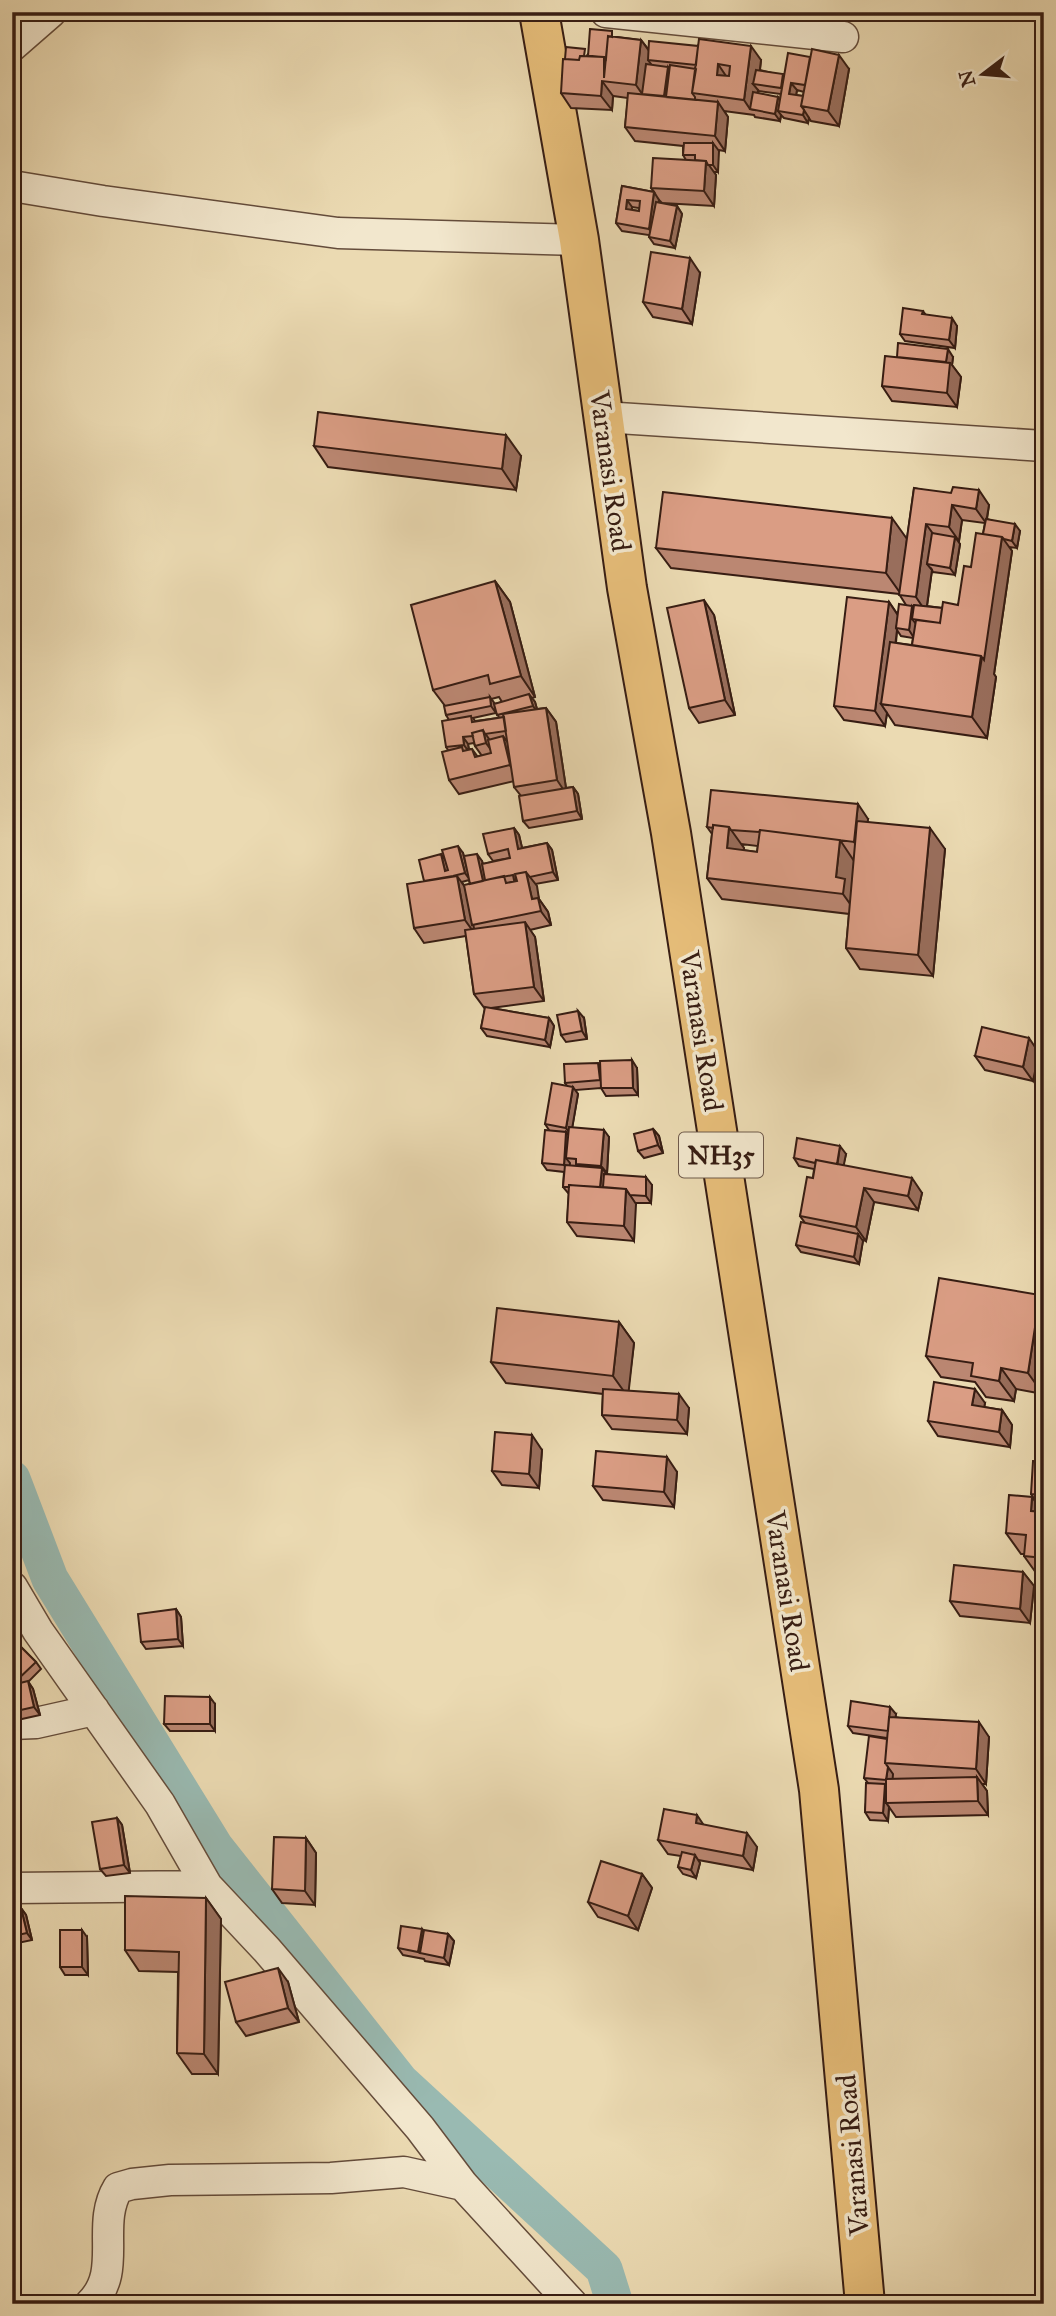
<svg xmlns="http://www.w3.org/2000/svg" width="1056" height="2316" viewBox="0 0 1056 2316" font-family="'IM FELL Great Primer',serif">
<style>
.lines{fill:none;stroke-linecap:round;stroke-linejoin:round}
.canal{stroke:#99bab2;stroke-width:37}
.minor-casing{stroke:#644c3b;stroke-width:33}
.trunk-casing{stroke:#371d13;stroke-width:42}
.minor{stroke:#f2e7cd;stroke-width:30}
.trunk{stroke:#e6bd79;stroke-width:38}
.wall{fill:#bb8772;stroke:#371d13;stroke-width:2;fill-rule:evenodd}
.shaded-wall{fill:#996e5c;stroke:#371d13;stroke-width:2}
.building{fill:#da9d84;stroke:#371d13;stroke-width:2;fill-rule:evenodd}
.labels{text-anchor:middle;stroke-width:7;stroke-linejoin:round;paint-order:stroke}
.shield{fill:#f2e7cd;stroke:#6f5a4b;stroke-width:2}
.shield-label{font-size:26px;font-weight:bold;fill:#371d13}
.street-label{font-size:28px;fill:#371d13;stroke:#f2e7cd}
</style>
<rect width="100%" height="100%" fill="#ebdab2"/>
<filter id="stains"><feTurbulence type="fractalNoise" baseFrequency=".00286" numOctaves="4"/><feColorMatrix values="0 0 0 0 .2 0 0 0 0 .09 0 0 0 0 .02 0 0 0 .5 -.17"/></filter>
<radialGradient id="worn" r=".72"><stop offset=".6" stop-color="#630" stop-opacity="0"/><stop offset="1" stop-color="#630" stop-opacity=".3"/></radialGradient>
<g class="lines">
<path class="canal" d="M12 1479 50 1579 215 1847 400 2081 604 2269 615 2304"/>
<defs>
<path id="minor" d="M606 12 843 37
M12 46 51 12
M12 186 103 201 338 233 579 240
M603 417 1044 446
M12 1587 38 1631 160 1804 207 1886 267 1950 420 2128 463 2185 572 2304
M12 1724 36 1723 94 1710
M12 1888 207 1886
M90 2304C124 2271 95 2226 118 2188L132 2184 170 2180 331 2178 404 2172 463 2185"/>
<path id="trunk" d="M539 12 579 240 627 588 671 833 819 1790 865 2304"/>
</defs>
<use href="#minor" class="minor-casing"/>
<use href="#trunk" class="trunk-casing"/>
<use href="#minor" class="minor"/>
<use href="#trunk" class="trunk"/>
</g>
<path class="wall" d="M617 37 641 40 649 50 761 60 760 70 784 76 849 69 839 126 811 121 809 118 808 123 784 118 781 115 780 121 755 117 754 115 724 111 728 117 725 151 718 150V172H713L716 175 714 206 662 203 659 200V203L677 206 682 214 675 248 654 244 649 237V235L622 231 616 223 622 186 654 192 651 188 686 160 683 155V146L635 141 625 127 628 98 613 96 612 110 571 108 561 93 588 54ZM758 90 759 91 781 94 780 100 757 93ZM797 90 804 92 803 96 796 95ZM632 207 639 208V211L632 210Z
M700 273 692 324 653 317 643 302Z
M923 311 926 315 957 326 955 348 905 341 900 334Z
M897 357H953L952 365 961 377 957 407 892 401 882 386Z
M314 446 521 456 516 490 328 467Z
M914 488 989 505 987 519 1020 531 1017 548 1009 547 1012 551 994 674 996 677 987 738 895 725 887 713 885 726 844 720 834 706 889 602 898 615 906 605 899 594 671 568 656 548 907 539ZM962 520 985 523 983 534 958 605 942 608 927 606 932 570 933 572 955 575 960 544 958 541H959ZM897 630 901 636 913 638 912 645 896 643Z
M495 581 510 602 535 697 532 698 535 702 537 709 546 708 556 722 566 788 573 787 578 794 582 819 529 828 523 821 521 796 514 787V781L459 794 449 780 448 750 446 747 449 720 446 715 445 706 433 690ZM499 697 502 702 495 704 491 699ZM496 709 499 718 475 721 473 718 496 713ZM474 743 475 746 482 756 478 757 472 749H469L468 744Z
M714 615 735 715 699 723 689 708Z
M868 819 867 822 945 849 933 976 860 969 846 948 849 914 722 899 707 878 712 834 707 827ZM741 844 758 846 757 852 743 850 744 848Z
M514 828 519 835 522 848 547 843 552 850 558 880 535 884 539 899 548 912 551 925 530 930 535 937 544 1001 491 1008 549 1018 554 1026 550 1047 487 1036 481 1028 485 1009 474 994 466 936 424 943 414 928 424 881 445 859 463 853 464 857 482 861 483 864 510 858 493 861 488 854ZM469 880 470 884 464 886 462 882Z
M584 1018 587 1039 566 1042 561 1035Z
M1039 1053 1033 1081 985 1070 975 1056Z
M600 1066 637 1068 638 1095 606 1096 601 1088 575 1090 578 1094 572 1128 609 1137 607 1174 652 1185 651 1203H635L634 1241 577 1236 567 1222 569 1194 563 1187 564 1172 547 1170 542 1163 549 1130 545 1124 567 1086 565 1083Z
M653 1129 659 1136 663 1153 644 1158 638 1151Z
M846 1154 843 1166 922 1193 918 1210 874 1202 866 1241 863 1240 859 1264 801 1252 796 1245 805 1223 800 1216 813 1178 814 1169 799 1166 794 1158Z
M1040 1295 1044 1300 1043 1394 1016 1389 1014 1401 986 1397 975 1382 941 1377 926 1356Z
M619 1322 634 1343 628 1391 689 1408 687 1434 612 1429 602 1415 603 1394 506 1383 491 1362Z
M985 1403 984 1407 1002 1410 1012 1425 1010 1447 938 1436 928 1421Z
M542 1450 539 1488 502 1485 492 1471Z
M1044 1462V1577H1039L1024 1556V1554H1021L1006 1533 1043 1512 1031 1494Z
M677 1472 674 1507 603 1500 593 1486Z
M1023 1572 1034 1586 1030 1623 960 1616 950 1601Z
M176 1609 181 1617 183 1646 146 1649 141 1642Z
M12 1638 36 1662 41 1669 28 1682 33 1689 40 1715 13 1721 12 1685 15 1684 12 1681Z
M215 1704V1731H170L164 1724Z
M896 1714 895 1717 989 1737 986 1784H982L987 1791 988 1815 896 1817 889 1807 888 1821 870 1820 865 1812 868 1783 864 1778 887 1738 853 1733 848 1726Z
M117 1818 122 1825 130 1873 106 1876 100 1869Z
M704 1825 757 1847 753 1870 698 1860 700 1863 696 1878 683 1874 678 1867 681 1856 668 1854 658 1840Z
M306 1838 316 1853 315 1905 282 1903 272 1889Z
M642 1874 652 1888 638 1930 598 1917 588 1902Z
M206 1898 221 1919 218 2074H192L177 2053 178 1972 139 1971 125 1950Z
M21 1908 26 1915 32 1940 18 1943 13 1936Z
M422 1929 424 1932 448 1934 454 1941 449 1965 425 1961 424 1959 403 1955 398 1948Z
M87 1937 88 1975H65L60 1967Z
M288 1982 299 2022 246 2036 236 2022Z"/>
<path class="shaded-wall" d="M641 40 652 55 648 60 651 64 647 96 643 95 636 85Z
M751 46 761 60 758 84H753L758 90 755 110 750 109 744 100Z
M839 55 849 69 839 126 828 111Z
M718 64 728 79 717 75Z
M668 67 673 75 670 98H664Z
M602 81 613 96 612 110 601 96Z
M791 83 797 90 795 101 789 94Z
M778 97 783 104 778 111 781 115 780 121 775 114Z
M718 102 728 117 725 151 715 136Z
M804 110 809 118 808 123 803 115Z
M713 143 719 151 718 172 713 165Z
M706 161 716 175 714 206 704 191Z
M654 192 659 200 654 236 649 229Z
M627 200 632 207 631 216 626 209Z
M677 206 682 214 675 248 670 241Z
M690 258 700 273 692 324 682 309Z
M952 318 957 326 955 348 949 340Z
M948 349 953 357 952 365 961 377 957 407 947 393 945 367Z
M506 435 521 456 516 490 502 469Z
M979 490 989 505 986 523 976 509Z
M952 505 962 520 959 541 949 527Z
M892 518 907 539 901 594 886 573Z
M926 524 936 538 927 564 932 570 926 612 916 597Z
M1015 524 1020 531 1017 548 1012 541Z
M955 537 960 544 955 575 950 568Z
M1002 537 1012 551 994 674 996 677 987 738 972 717Z
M495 581 510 602 535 697 521 676Z
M704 600 714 615 735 715 725 700Z
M889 602 899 617 896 628 897 630 888 705 881 704 887 713 885 726 875 711Z
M912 606 918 614 912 619 916 624 914 638 909 630Z
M529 694 535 702 538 713 533 706Z
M490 697 495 704 496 713 491 706Z
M546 708 556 722 567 795 557 780Z
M483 730 493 745 497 758 486 743Z
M503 736 514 750 520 780 510 765Z
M463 737 468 744 469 752 464 745Z
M573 787 578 794 582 819 577 811Z
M858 804 868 819 864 856 854 842Z
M729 827 744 848 741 869 727 848Z
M514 828 519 835 524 856 518 849Z
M930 828 945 849 933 976 918 955Z
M840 840 854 861 858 915 843 894 836 877Z
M547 843 552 850 558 880 553 872Z
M458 846 463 853 470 880 465 873Z
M441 854 447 862 450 879 445 871Z
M477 854 482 861 486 880 483 883Z
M526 872 537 886 539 899 548 912 551 925 532 899Z
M457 876 467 890 475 934 465 920Z
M525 922 535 937 544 1001 534 987Z
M578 1011 584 1018 587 1039 582 1031Z
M549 1018 554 1026 550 1047 545 1040Z
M1029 1038 1039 1053 1033 1081 1023 1067Z
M632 1060 637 1068 638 1095 633 1088Z
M573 1087 578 1094 571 1135 566 1128Z
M653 1129 659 1136 663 1153 658 1145Z
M604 1130 609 1137 607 1173 601 1166Z
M566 1132 572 1139 566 1158 570 1163 569 1172 564 1165Z
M840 1146 846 1154 842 1174 837 1167Z
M602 1168 607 1175 606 1194 600 1190Z
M646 1177 652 1185 651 1203 646 1196Z
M912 1178 922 1193 918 1210 908 1196Z
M864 1188 874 1202 866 1241 856 1227Z
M626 1189 636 1204 634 1241 624 1226Z
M858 1234 863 1241 859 1264 854 1257Z
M1040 1295 1044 1300 1043 1394 1028 1373Z
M619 1322 634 1343 628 1397 613 1376Z
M1001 1368 1016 1389 1014 1401 999 1381Z
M975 1389 985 1403 982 1420 972 1405Z
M679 1394 689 1408 687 1434 677 1420Z
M1002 1410 1012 1425 1010 1447 999 1432Z
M532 1435 542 1450 539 1488 529 1474Z
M667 1457 677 1472 674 1507 664 1492Z
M1032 1497 1044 1514 1031 1511Z
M1023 1572 1034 1586 1030 1623 1020 1609Z
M176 1609 181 1617 183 1646 178 1639Z
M28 1681 33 1689 40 1715 34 1707Z
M210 1697 215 1704V1731L210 1724Z
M890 1707 896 1714 893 1738 888 1731Z
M979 1722 989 1737 986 1784 976 1769Z
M888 1767 893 1774 892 1788 886 1780Z
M977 1777 987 1791 988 1815 978 1801Z
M885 1784 886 1803 889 1807 888 1821 883 1813Z
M697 1815 707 1830 696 1823Z
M117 1818 122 1825 130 1873 124 1865Z
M747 1833 757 1847 753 1870 743 1856Z
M306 1838 316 1853 315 1905 305 1891Z
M695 1855 700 1863 696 1878 691 1870Z
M642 1874 652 1888 638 1930 628 1916Z
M206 1898 221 1919 218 2074 204 2054Z
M21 1908 26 1915 32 1940 27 1933Z
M422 1929 427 1937 420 1953 418 1952Z
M82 1930 87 1937 88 1975 82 1967Z
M448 1934 454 1941 449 1965 444 1958Z
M278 1968 288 1982 299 2022 288 2008Z"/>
<path class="building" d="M590 29 612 31V37L608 36 606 59 604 57 588 56Z
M608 36 641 40 636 85 602 81 601 96 561 93 563 59 579 60 580 56 604 57V78Z
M699 39 751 46 744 100 692 93ZM718 64 730 66 729 76 717 75Z
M649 41 698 46 696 65 648 60Z
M566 47 585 49 584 56H580L579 60 565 59Z
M812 49 839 55 828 111 801 106Z
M788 53 810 57 805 85 791 83 789 94 803 96 801 106 804 110 803 115 778 111Z
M646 64 668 67 664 96 642 94Z
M670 65 696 69 692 93 695 97V100L666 97Z
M756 70 783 74 781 88 753 84Z
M753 92 778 97 775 114 750 109Z
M628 93 718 102 715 136 625 127Z
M684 143H713V165H708L706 161 695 160V155H683Z
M653 158 706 161 704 191 651 188Z
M622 186 654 192 649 229 616 223ZM627 200 640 201 639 211 626 209Z
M656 202 677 206 670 241 649 237Z
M651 252 690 258 682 309 643 302Z
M903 308 923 311 922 314 952 318 949 340 900 334Z
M898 343 948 349 946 362 897 357Z
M885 356 950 363 947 393 882 386Z
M318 412 506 435 502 469 314 446Z
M953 487 979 490 976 509 952 505 949 527 926 524 916 597 899 595 914 488 951 493Z
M663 492 892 518 886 573 656 548Z
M986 519 1015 524 1012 541 1004 539 1002 537 983 534Z
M932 533 955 537 950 568 927 564Z
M976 533 1002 537 984 660 981 656 912 645 916 620 940 623 943 602 958 605 964 566 971 567Z
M495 581 521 676 490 684 488 675 433 690 411 605Z
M847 597 889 602 875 711 834 706Z
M704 600 725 700 689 708 667 608Z
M899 604 912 606 909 630 896 628Z
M914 605 942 608 940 623 912 619Z
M890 642 981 656 972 717 881 704Z
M529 694 533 706 497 715 494 704Z
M490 697 491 706 446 715 444 706Z
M546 708 557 780 514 787 503 714Z
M471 716 472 722 504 717 506 731 485 734 483 730 472 733 473 736 463 737 464 745 446 747 442 721Z
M483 730 486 743 475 746 472 733Z
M503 736 510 765 449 780 442 752 462 747 463 751 472 749 475 757 491 753 488 740Z
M573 787 577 811 523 821 519 796Z
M711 790 858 804 854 842 760 830 759 832 731 830 729 827 713 825V828L707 827Z
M857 821 930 828 918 955 846 948Z
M713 825 729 827 727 848 757 852 760 830 840 840 836 877 845 879 843 894 707 878Z
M514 828 518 849 547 843 553 872 530 877 526 872 515 874 516 879 514 880 513 875 485 880 482 864 510 858 508 849 488 854 483 834Z
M458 846 465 873 453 876 424 881 419 860 441 854 445 871 448 870 442 850Z
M477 854 483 881 470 884 464 856Z
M526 872 532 899 538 898 541 911 472 925 464 885 504 876 506 883 517 881 515 874Z
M457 876 465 920 414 928 407 884Z
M525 922 534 987 474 994 465 930Z
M485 1007 549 1018 545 1040 481 1028Z
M578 1011 582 1031 561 1035 557 1015Z
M982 1027 1029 1038 1023 1067 975 1056Z
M632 1060 633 1088H601L600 1061Z
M598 1063 600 1080 565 1083 564 1064Z
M552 1083 573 1087 566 1128 545 1124Z
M569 1127 604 1130 601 1166 576 1164V1159L566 1158Z
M653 1129 658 1145 638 1151 634 1134Z
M545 1130 566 1132 564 1165 542 1163Z
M797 1138 840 1146 837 1164 816 1160 815 1163 794 1158Z
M816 1160 912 1178 908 1196 864 1188 856 1227 800 1216 807 1177 813 1178Z
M565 1165 602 1168 600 1187 569 1185V1187H563Z
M604 1174 646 1177V1196L630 1195 626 1189 603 1187Z
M569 1185 626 1189 624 1226 567 1222Z
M801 1222 858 1234 854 1257 796 1245Z
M939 1278 1040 1295 1028 1373 1001 1368 999 1381 971 1376 973 1363 926 1356Z
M497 1308 619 1322 613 1376 491 1362Z
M934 1382 975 1389 972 1405 1002 1410 999 1432 928 1421Z
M603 1389 679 1394 677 1420 602 1415Z
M495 1432 532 1435 529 1474 492 1471Z
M596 1451 667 1457 664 1492 593 1486Z
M1033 1461 1044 1462V1495L1031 1494Z
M1009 1495 1032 1497 1031 1511 1044 1512V1558L1024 1556 1026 1535 1006 1533Z
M954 1565 1023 1572 1020 1609 950 1601Z
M176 1609 178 1639 141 1642 138 1614Z
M12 1638 36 1662 15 1682 12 1679Z
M28 1681 34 1707 12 1712V1685Z
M165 1696 210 1697V1724H164Z
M851 1701 890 1707 888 1731 848 1726Z
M889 1717 979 1722 976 1769 885 1763Z
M869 1736 887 1739 885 1763 888 1767 886 1780 864 1778Z
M977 1777 978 1801 886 1803V1779Z
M866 1783 885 1784 883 1813 865 1812Z
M664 1809 697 1815 696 1823 747 1833 743 1856 658 1840Z
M117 1818 124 1865 100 1869 92 1822Z
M274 1837 306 1838 305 1891 272 1889Z
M682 1852 695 1855 691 1870 678 1867Z
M601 1861 642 1874 628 1916 588 1902Z
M125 1896 206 1898 204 2054 177 2053 179 1952 125 1950Z
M21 1908 27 1933 13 1936 12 1910Z
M401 1926 422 1929 418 1952 398 1948Z
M60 1930H82V1967H60Z
M424 1930 448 1934 444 1958 420 1953Z
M278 1968 288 2008 236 2022 225 1982Z"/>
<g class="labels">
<rect class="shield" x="679" y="1132.5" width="84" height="45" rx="5"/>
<g class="shield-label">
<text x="721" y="1164">NH35</text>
</g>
<g class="street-label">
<text transform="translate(611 471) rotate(82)" y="10">Varanasi Road</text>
<text transform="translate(702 1031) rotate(81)" y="10">Varanasi Road</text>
<text transform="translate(788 1591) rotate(81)" y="10">Varanasi Road</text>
<text transform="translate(852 2155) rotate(-95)" y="10">Varanasi Road</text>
</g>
</g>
<rect width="1056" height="2316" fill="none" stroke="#ebdab2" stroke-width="42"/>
<rect x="14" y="14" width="1028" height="2288" fill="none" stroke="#371d13" stroke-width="3.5"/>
<rect x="21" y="21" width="1014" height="2274" fill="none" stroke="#371d13" stroke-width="2"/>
<g transform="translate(983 74) rotate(254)" stroke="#f2e7cd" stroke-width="5" paint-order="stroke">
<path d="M0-5L12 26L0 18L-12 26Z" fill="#371d13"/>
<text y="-10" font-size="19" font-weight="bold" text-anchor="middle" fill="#371d13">N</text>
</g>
<rect width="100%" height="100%" filter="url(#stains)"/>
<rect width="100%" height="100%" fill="url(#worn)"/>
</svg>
